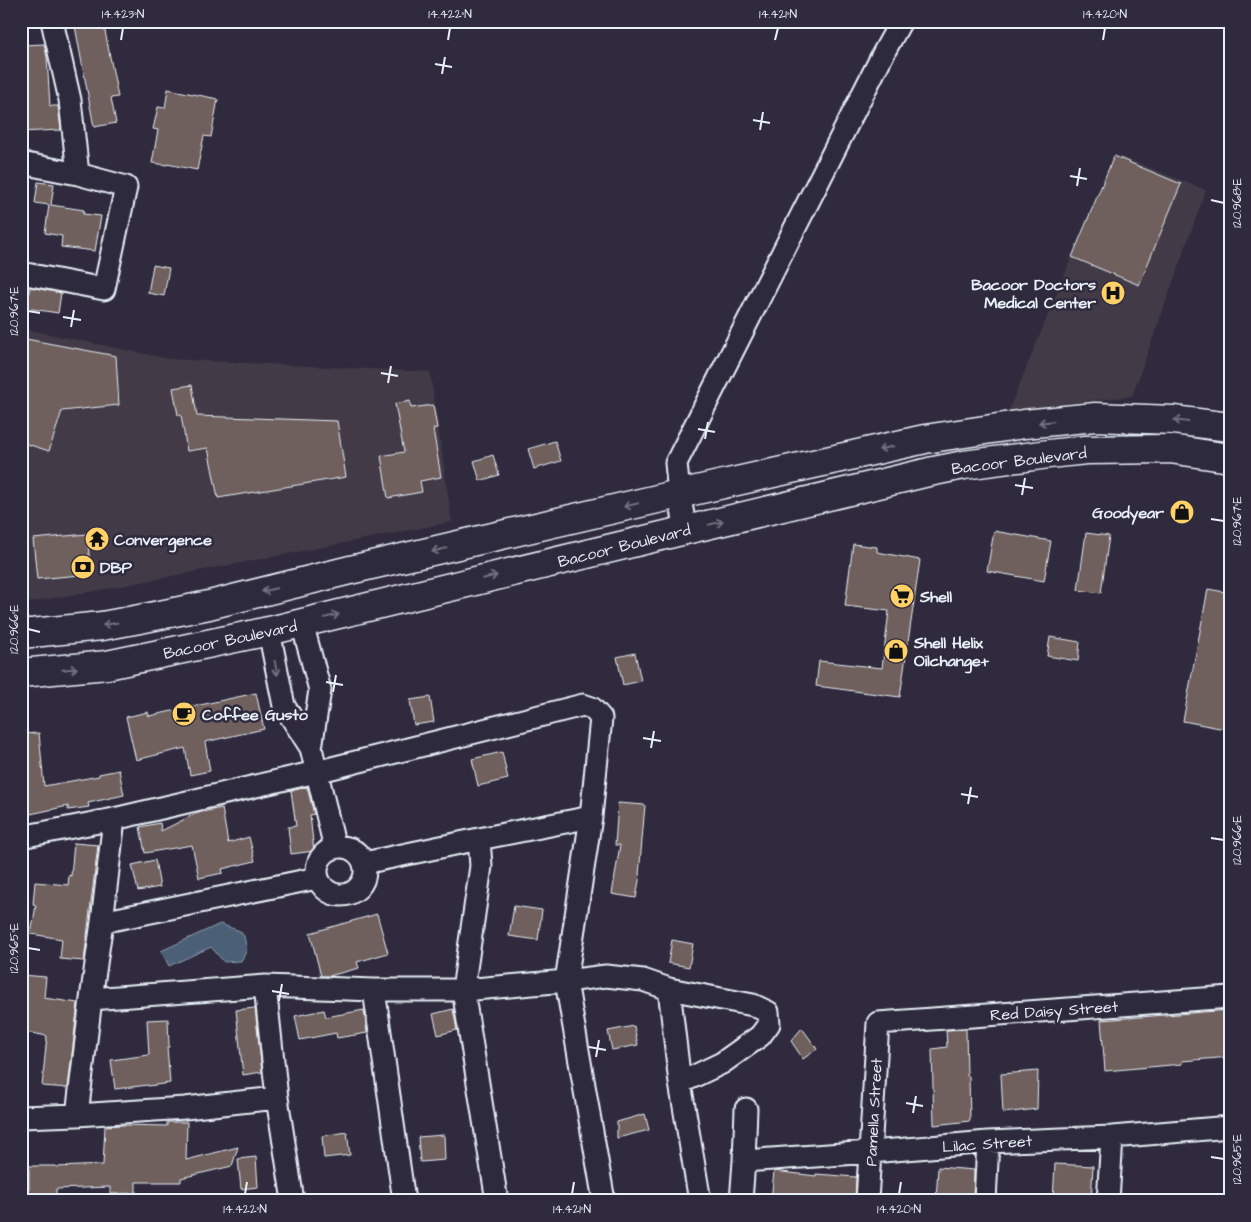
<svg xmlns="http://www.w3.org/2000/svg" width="1251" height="1222" viewBox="0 0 1251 1222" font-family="'Architects Daughter',sans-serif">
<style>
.built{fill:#423a47}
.water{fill:#4c6177;stroke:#8a9bab}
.building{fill:#70605d;stroke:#e8f1f8}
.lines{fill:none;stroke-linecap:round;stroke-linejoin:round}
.minor-casing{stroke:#e8f1f8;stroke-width:25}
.major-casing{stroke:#e8f1f8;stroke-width:31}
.minor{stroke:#2f2a3d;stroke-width:21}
.major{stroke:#2f2a3d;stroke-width:28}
.oneway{stroke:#70707e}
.ticks{fill:none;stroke:#e8f1f8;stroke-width:2}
.labels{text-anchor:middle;stroke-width:5;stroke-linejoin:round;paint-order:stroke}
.poi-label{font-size:16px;font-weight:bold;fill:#e8f1f8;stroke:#2f2a3d;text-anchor:start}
.street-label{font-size:16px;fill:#e8f1f8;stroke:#2f2a3d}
.neatline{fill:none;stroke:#e8f1f8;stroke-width:2}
.ticks-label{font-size:12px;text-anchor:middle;fill:#e8f1f8}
</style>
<rect width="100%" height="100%" fill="#2f2a3d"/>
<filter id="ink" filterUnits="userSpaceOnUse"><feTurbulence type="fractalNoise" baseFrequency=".02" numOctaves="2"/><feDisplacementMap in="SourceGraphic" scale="10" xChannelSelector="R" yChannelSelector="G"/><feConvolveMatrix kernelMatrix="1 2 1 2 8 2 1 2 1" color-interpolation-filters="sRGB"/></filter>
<g filter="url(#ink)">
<path class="built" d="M1114 154 1206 190 1132 396 1009 410Z
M24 329 169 359 430 372 452 522 100 590 21 604V341Z"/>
<path class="water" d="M220 924 240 931 244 936 247 950 241 961 224 962 211 947 169 966 161 951Z"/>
<path class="building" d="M74 21H103L118 97 111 98 116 123 94 127Z
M44 44 47 57 50 106H58L61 130 21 132V117H23L21 45Z
M168 89 218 99 211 137 204 136 197 170 167 164V165L152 163 158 130 153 129 158 107 165 108Z
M1114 156 1181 184 1139 285 1072 257Z
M38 182 54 184 51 205 84 210 83 214 101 216 95 251 61 247 62 236 45 233 49 205 35 203Z
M153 265 169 268 164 296 148 293Z
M30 287 61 293 58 313 26 308Z
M26 339 116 356 119 405 62 411 49 451 21 442V357Z
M192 385 197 416 337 421 346 477 218 498 208 448 187 451 181 415H178L173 388Z
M410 401 411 408 433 405 437 428 433 429 441 477 420 481 422 492 388 498 381 456 404 452 395 404Z
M555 441 561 461 534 469 528 449Z
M493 455 499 475 480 481 474 461Z
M994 531 1051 541 1044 581 987 571Z
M1086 533 1109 536 1101 593 1078 590Z
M87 534 91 574 37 579 33 539Z
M853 544 877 547V552L920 560 900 697 816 686 819 661 882 668 889 611 845 606Z
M1208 589 1230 593V730L1183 721Z
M1050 637 1080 642 1078 661 1047 656Z
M635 653 641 681 623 685 617 657Z
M256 693 264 729 205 742 210 771 190 775 185 748 136 760 126 717 148 712 149 716Z
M430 697 434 722 414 725 410 700Z
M39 733 44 786 99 776V774L119 770 124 795 88 803 89 807 68 810V806L21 816V734Z
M502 752 508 779 478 786 472 759Z
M307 787 314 814 310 815 314 851 291 854 288 827 296 826 291 791Z
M618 803 645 805 639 875H640L636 898 612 894 620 845H615Z
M222 808 228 843 249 837 255 861 222 869 223 873 199 878 192 845 145 853 140 827 160 823 161 831 197 813Z
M74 843 98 845 84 961 60 959 62 939 31 934 36 905 33 904 35 882 68 885 69 875 71 876Z
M155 860 160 887 138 891 132 865Z
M514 906 542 910 538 940 509 936Z
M377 914 388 953 357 962 359 968 329 976H321L310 933Z
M672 940 693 944 689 967 668 963Z
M22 975 46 977 44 998 78 1003 68 1088 42 1086 47 1036 21 1031Z
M255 1008 262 1072 243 1075 236 1010Z
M453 1009 457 1030 438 1035 433 1014Z
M324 1010 326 1017 364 1010 367 1033 337 1038 336 1033 300 1040 295 1016Z
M1229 1010 1230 1057 1182 1061V1064L1105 1071 1101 1020Z
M168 1019 169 1047H167L170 1083 148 1086V1085L115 1089 111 1060 149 1055 147 1020Z
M634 1026 638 1045 612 1050 608 1031Z
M802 1028 817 1049 803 1059 791 1041Z
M966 1029 967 1076H969L970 1121 934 1125 932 1049 947 1047 946 1030Z
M1038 1071 1037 1109 1003 1113 1001 1074Z
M645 1114 649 1130 617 1138V1122Z
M167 1122H187L186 1160 238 1147 232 1166 181 1178V1182H136V1193L110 1194V1187L56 1189V1196H29V1166H56V1167L103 1165 105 1126 123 1125 167 1126Z
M347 1132 350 1155 324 1158 322 1136Z
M444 1135 445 1160 420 1162 418 1137Z
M256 1157 258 1187 241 1189 238 1159Z
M1055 1164 1093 1166 1091 1201 1053 1200Z
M938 1167 974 1170 973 1201H936Z
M774 1171 816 1176V1174L856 1177 855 1201H771Z"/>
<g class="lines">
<defs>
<path id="minor" d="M52 21 70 100 78 174
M21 163 78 174 126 187 104 289 21 273
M686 530 679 494 676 463 884 52 901 21
M302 623 320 690 311 748
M269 631 284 706 311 748 335 848
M21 837 114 819 316 772 583 705 592 708 601 718 591 817 566 981 604 1201
M479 839 481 866 463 990 497 1201
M317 871a24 24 0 1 1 48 0a24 24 0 1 1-48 0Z
M364 863 479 839 591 817
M102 922 317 878
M265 986 277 1098 293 1201
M669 989 680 1083 700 1201
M374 990 404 1201
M91 999 265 986 374 990H463L566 981 606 976 643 980 669 989 753 1005 768 1012 769 1024 760 1036 722 1063 680 1083
M77 1115 91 999 102 922 114 819
M21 1117 77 1115 185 1108 277 1098
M744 1161 871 1152 988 1142 1112 1137 1230 1127
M741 1201 744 1161 746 1109
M867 1201 878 1023 1230 997
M985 1201 988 1142
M1108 1201 1112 1137"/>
<path id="major" d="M21 634 102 626 145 618 209 605 350 570 679 494 925 439 1024 424 1095 417 1173 420 1230 427
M21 673 107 665 269 631 686 530 929 472 964 465 1049 454 1086 450 1170 449 1230 458"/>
</defs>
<use href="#minor" class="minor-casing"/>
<use href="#major" class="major-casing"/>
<use href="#minor" class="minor"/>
<use href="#major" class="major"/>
</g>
<defs><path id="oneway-shaft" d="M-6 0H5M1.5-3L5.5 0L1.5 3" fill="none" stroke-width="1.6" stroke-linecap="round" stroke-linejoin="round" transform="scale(1.25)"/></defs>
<g class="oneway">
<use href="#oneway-shaft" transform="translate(1181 421) rotate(-173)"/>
<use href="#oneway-shaft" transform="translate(1046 422) rotate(174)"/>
<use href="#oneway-shaft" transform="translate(886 448) rotate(167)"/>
<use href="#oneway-shaft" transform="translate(631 505) rotate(167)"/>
<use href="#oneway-shaft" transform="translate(716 523) rotate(-13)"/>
<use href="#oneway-shaft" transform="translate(439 550) rotate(167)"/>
<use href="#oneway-shaft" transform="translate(490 577) rotate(-14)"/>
<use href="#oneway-shaft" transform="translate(269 590) rotate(166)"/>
<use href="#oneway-shaft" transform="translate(332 616) rotate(-14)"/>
<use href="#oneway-shaft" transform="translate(110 624) rotate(170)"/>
<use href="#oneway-shaft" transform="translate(276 668) rotate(79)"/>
<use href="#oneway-shaft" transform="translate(70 669) rotate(-6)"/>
</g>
</g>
<path class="ticks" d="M121 40 123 28M448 40 450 28M775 40 778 28M1103 40 1105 28M435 64 452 67M442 74 445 57M753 120 770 123M760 130 763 112M1070 176 1087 179M1077 186 1080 168M1211 200 1224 203M28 311 40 313M63 317 81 320M71 327 74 310M381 373 398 376M388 383 391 366M698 429 715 432M705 439 708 422M1015 485 1033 488M1022 495 1025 478M1211 519 1224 521M28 629 40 632M326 682 343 685M333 692 336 675M643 738 661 741M651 748 654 731M961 794 978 797M968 804 971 787M1211 838 1224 840M28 948 40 950M272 991 289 994M279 1001 282 984M589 1047 606 1050M596 1057 599 1040M906 1103 923 1106M913 1113 916 1096M1211 1157 1224 1159M245 1194 247 1182M572 1194 574 1182M899 1194 901 1182"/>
<defs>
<symbol id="hospital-disc" viewBox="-11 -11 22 22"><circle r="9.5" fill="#ffd166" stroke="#2f2a3d"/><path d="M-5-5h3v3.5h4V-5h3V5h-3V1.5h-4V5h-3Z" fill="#111"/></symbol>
<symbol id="shop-disc" viewBox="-11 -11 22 22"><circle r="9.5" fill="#ffd166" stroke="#2f2a3d"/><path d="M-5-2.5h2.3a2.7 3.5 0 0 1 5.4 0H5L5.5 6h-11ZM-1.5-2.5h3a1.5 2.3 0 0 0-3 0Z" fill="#111"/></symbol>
<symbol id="temple-disc" viewBox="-11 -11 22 22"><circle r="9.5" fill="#ffd166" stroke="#2f2a3d"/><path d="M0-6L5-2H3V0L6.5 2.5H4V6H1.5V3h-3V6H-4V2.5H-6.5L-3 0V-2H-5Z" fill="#111"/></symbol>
<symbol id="bank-disc" viewBox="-11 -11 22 22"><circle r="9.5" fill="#ffd166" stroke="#2f2a3d"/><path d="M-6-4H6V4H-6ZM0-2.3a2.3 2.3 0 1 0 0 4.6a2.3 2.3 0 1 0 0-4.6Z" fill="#111"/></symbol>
<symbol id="supermarket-disc" viewBox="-11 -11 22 22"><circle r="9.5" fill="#ffd166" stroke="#2f2a3d"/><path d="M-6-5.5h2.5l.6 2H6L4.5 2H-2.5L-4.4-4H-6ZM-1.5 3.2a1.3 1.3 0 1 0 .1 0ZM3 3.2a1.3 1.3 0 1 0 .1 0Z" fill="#111"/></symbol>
<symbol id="cafe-disc" viewBox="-11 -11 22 22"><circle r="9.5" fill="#ffd166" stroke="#2f2a3d"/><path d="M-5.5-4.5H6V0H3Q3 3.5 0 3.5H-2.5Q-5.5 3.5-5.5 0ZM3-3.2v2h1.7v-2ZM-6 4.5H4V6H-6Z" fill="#111"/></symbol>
</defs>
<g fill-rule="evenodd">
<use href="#hospital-disc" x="1099" y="279" width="28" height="28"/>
<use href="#shop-disc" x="1168" y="498" width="28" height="28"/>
<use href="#temple-disc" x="83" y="525" width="28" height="28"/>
<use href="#bank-disc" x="69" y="553" width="28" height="28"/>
<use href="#supermarket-disc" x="888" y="582" width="28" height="28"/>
<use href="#shop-disc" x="882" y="637" width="28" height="28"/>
<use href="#cafe-disc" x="170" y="700" width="28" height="28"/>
</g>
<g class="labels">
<g class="poi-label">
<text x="1096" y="290" text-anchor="end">Bacoor Doctors<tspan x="1096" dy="18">Medical Center</tspan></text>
<text x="1164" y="518" text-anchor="end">Goodyear</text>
<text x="114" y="545">Convergence</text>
<text x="100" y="573">DBP</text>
<text x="920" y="602">Shell</text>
<text x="914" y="648">Shell Helix<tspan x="914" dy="18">Oilchange+</tspan></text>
<text x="202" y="720">Coffee Gusto</text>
</g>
<g class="street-label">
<text transform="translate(1019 460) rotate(-7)" y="6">Bacoor Boulevard</text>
<text transform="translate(624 545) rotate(-14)" y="6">Bacoor Boulevard</text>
<text transform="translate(230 639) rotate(-12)" y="6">Bacoor Boulevard</text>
<text transform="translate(1054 1010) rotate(-4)" y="6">Red Daisy Street</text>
<text transform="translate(873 1112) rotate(-87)" y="6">Pamella Street</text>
<text transform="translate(987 1143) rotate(-4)" y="6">Lilac Street</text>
</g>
</g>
<rect width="1251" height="1222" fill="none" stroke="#2f2a3d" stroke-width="55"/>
<rect x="28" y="28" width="1196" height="1166" class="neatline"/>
<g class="ticks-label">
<text x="123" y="18">14.423°N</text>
<text x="450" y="18">14.422°N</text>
<text x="778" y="18">14.421°N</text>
<text x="1105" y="18">14.420°N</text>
<text transform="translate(1237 203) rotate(-90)" y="4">120.968°E</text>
<text transform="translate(14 311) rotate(-90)" y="4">120.967°E</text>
<text transform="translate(1237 521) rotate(-90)" y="4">120.967°E</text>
<text transform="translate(14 629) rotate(-90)" y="4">120.966°E</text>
<text transform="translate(1237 840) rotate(-90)" y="4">120.966°E</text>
<text transform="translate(14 948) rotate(-90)" y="4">120.965°E</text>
<text transform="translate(1237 1159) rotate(-90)" y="4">120.965°E</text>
<text x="245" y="1213">14.422°N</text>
<text x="572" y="1213">14.421°N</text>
<text x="899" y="1213">14.420°N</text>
</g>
</svg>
